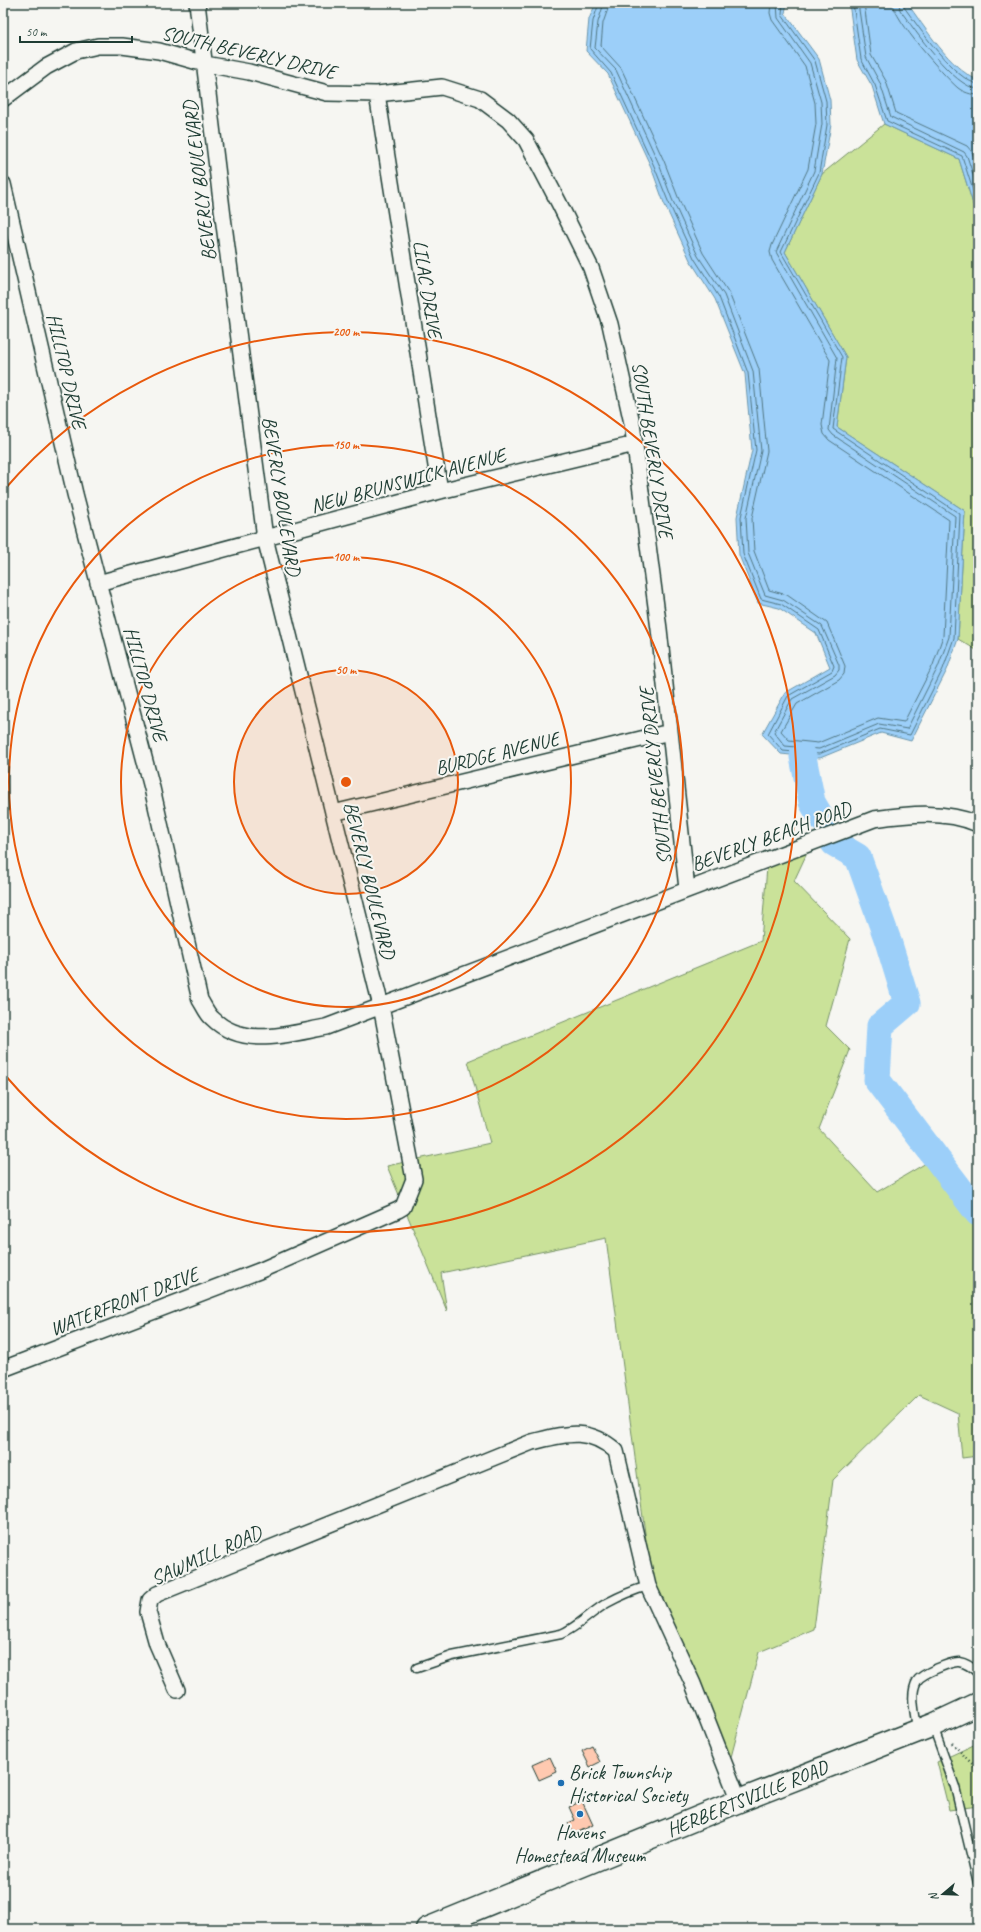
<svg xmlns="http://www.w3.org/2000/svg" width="981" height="1932" viewBox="0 0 981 1932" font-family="Caveat,sans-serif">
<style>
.green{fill:#cae299;stroke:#749066}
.water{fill:#9ccff9;stroke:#6a95aa}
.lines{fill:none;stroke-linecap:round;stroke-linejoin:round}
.shore{stroke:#517783;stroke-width:1}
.river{stroke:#9ccff9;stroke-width:27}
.building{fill:#ffc9b0;stroke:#1f3d34}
.service-casing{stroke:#1f3d34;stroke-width:11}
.minor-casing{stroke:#1f3d34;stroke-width:18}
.secondary-casing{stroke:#1f3d34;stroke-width:25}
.path{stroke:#1f3d34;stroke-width:2.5;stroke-dasharray:1 3;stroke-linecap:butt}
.service{stroke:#f6f6f2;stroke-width:8}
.minor{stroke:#f6f6f2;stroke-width:15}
.secondary{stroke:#f6f6f2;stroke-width:22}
.ring{fill:none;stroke:#e8590c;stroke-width:2}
.poi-dot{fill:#1f6fb2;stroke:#f6f6f2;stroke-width:1.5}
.labels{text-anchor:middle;stroke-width:4;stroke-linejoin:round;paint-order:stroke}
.street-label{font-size:20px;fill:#1f3d34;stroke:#f6f6f2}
.poi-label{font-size:20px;fill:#1f3d34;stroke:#f6f6f2;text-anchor:start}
.centre{fill:#e8590c;stroke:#f6f6f2;stroke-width:2}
.ring-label{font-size:12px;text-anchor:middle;font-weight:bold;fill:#e8590c;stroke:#f6f6f2;stroke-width:4;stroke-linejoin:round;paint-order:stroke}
</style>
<rect width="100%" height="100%" fill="#f6f6f2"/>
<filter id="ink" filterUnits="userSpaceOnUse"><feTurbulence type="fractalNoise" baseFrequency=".025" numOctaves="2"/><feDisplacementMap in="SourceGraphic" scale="8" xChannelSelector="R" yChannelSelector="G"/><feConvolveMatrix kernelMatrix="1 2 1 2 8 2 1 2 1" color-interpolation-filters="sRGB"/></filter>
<g filter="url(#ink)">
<path class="green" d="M884 124 959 159 978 220V651L958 639 965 511 837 427 846 357 785 252 822 174Z
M807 853 794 881 850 939 826 1026 850 1050 819 1129 877 1192 933 1159 978 1226V1456L962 1458 958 1413 919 1395 833 1480 814 1629 759 1652 731 1757 652 1586 606 1238 441 1273 447 1311 387 1166 490 1143 468 1061 761 941 767 867Z
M978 1743V1806L949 1810 937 1762Z"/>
<path class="water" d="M596 3H787L785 13 819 59 830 100 831 125 822 174 785 252 846 357 837 427 965 511 958 639 947 670 911 741 881 733 820 758 781 754 762 734 785 693 830 667 816 633 779 608 758 603 739 555 737 517 752 450 745 374 715 299 690 260 664 203 651 167 608 74 586 51 589 19Z
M849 3H907C924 26 951 70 978 80V220L959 159 884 124 872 86 857 60Z"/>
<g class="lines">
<path class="shore" d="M599 3 593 21 590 49 611 73 654 166 668 201 694 258 719 297 748 373 756 450 741 517 743 554 761 599 781 604 819 630 834 666 832 671 788 696 768 734 783 751 819 754 880 729 910 735 943 669 954 638 960 514 833 429 842 357 781 252 819 173 827 125 826 101 815 61 782 15 783 3
M604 3 598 22 595 48 616 70 659 164 672 199 698 256 724 295 753 371 761 451 746 518 748 553 765 595 783 600 822 626 839 665V670L835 675 792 699 774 732 785 746 819 749 879 724 907 729 938 667 949 637 955 516 833 435 829 430 837 358 776 252 814 171 822 124 821 102 810 63 778 18 777 3
M610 3 603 23 601 46 621 68 664 161 678 197 703 253 729 293 759 369 767 451 752 518 754 551 769 590 787 595 827 623 845 666 844 674 839 680 797 704 781 731 789 740 818 743 878 718 904 722 933 665 943 636 949 520 829 440 824 434 822 425 830 360 772 260 770 252 772 245 808 169 816 124 815 103 805 66 772 20 770 13 771 3
M853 3 861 59 875 85 887 121 962 156 978 206
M858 3 866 57 880 83 891 117 964 152 967 156 978 190
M864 3 871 55 886 81 896 113 967 146 972 152 978 170
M893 3C893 19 944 76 958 88 963 92 972 95 978 95
M899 3 900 10C915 30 953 87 978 89
M904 3V7C918 26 955 81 978 84"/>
<path class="river" d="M803 757 812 802 822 819
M834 843 858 857 888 941 907 1003 880 1026 877 1080 978 1213"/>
</g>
<path class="building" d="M592 1746 600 1762 590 1767 582 1751Z
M550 1757 557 1772 539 1780 532 1765Z
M582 1801 593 1825 574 1834 568 1823 575 1820 569 1807Z"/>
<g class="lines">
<defs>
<path id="service" d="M417 1668 452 1656 561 1634C578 1627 591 1612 607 1603 620 1596 634 1590 648 1586
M933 1726 955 1787 978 1883
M917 1730C916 1715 909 1695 917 1681 921 1674 952 1661 959 1662 966 1663 973 1668 978 1673"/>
<path id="minor" d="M377 94 440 491
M3 99 46 67 76 51 98 46H122L159 51 205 64 249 72 327 93 377 94 442 87 480 99 508 120 526 140 559 203 591 268 610 324 632 423 659 629 687 889
M3 184 75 494 152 788 200 1000C204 1006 207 1014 212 1018 243 1049 288 1034 326 1027L874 819C909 814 945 810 978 824
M98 583 440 491 635 444
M333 813 670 732
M3 1369 259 1271 398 1210 403 1207 414 1179 381 1006 265 538 223 217 197 3
M177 1690 157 1644 148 1612 150 1600 157 1594 532 1442C565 1434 588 1426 616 1451L648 1586 693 1684 739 1801"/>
<path id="secondary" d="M427 1929 739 1801 933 1725 978 1704"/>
</defs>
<use href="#service" class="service-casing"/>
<use href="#minor" class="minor-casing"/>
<use href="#secondary" class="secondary-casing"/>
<path class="path" d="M952 1743 978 1770"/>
<use href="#service" class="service"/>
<use href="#minor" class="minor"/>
<use href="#secondary" class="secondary"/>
</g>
</g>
<circle cx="346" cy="782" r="112" fill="#e8590c" fill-opacity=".12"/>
<g class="ring">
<circle cx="346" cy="782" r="112"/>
<circle cx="346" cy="782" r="225"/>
<circle cx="346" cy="782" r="337"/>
<path d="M4 490A450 450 0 1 1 4 1074"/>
</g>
<g class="poi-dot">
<circle cx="561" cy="1783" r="4"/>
<circle cx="580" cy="1814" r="4"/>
</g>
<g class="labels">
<g class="street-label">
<text transform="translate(249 52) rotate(13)" y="7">SOUTH BEVERLY DRIVE</text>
<text transform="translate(199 181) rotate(-97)" y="7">BEVERLY BOULEVARD</text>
<text transform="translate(428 289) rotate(81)" y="7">LILAC DRIVE</text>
<text transform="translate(67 371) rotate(77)" y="7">HILLTOP DRIVE</text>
<text transform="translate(653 450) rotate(81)" y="7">SOUTH BEVERLY DRIVE</text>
<text transform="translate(408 480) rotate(-15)" y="7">NEW BRUNSWICK AVENUE</text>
<text transform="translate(282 496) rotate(81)" y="7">BEVERLY BOULEVARD</text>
<text transform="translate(146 684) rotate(75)" y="7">HILLTOP DRIVE</text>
<text transform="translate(497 753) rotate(-14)" y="7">BURDGE AVENUE</text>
<text transform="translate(655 776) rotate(-96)" y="7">SOUTH BEVERLY DRIVE</text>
<text transform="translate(771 836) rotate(-20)" y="7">BEVERLY BEACH ROAD</text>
<text transform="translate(370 880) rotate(76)" y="7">BEVERLY BOULEVARD</text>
<text transform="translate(124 1301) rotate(-21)" y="7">WATERFRONT DRIVE</text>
<text transform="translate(206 1555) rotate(-24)" y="7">SAWMILL ROAD</text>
<text transform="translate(747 1798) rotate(-22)" y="7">HERBERTSVILLE ROAD</text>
</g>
<g class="poi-label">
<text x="569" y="1779">Brick Township<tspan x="569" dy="23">Historical Society</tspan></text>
<text x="580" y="1839" text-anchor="middle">Havens<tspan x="580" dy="23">Homestead Museum</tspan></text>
</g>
</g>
<circle cx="346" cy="782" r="6" class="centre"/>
<g class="ring-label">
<text x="346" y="336">200 m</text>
<text x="346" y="449">150 m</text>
<text x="346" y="561">100 m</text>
<text x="346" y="674">50 m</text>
</g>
<rect width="981" height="1932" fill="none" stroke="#f6f6f2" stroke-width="16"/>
<rect x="8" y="8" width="965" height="1916" fill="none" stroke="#1f3d34" stroke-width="1.5" filter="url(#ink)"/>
<g transform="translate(943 1894) rotate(251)" stroke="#f6f6f2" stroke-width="3" paint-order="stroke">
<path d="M0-3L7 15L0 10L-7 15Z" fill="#1f3d34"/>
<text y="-6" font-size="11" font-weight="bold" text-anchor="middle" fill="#1f3d34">N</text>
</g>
<path d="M20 36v6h112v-6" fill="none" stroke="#1f3d34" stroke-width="2"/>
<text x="26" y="36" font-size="12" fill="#1f3d34" stroke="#f6f6f2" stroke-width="3" paint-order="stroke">50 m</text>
</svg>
